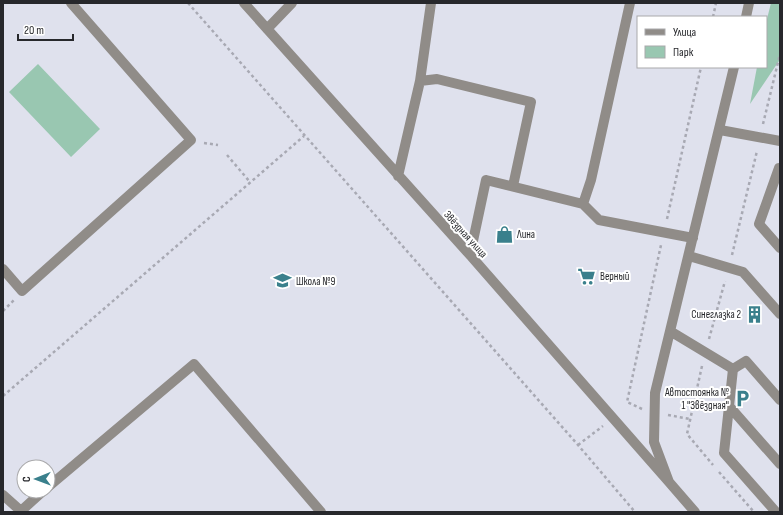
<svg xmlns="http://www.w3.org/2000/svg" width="783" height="515" viewBox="0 0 783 515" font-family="'Sofia Sans Condensed',sans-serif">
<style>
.green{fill:#99c7b1}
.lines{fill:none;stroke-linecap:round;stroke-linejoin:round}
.path{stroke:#a8a9b3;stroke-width:2.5;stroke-dasharray:3 3;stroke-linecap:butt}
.minor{stroke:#908c88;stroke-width:10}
.labels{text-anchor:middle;stroke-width:4;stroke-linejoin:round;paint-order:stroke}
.street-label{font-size:11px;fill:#27282c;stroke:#fff}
.poi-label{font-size:11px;fill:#27282c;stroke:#fff;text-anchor:start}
</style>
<rect width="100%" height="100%" fill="#dfe1ed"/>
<path class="green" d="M771 3H780V55L779 61 750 104 757 67H766V23Z
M38 64 100 129 71 157 9 92Z"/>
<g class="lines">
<path class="path" d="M188 3 578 445 635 512
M713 17 716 3
M763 124 780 54
M204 143 218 145
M227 155 250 182
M667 219 701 67
M732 255 757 151
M3 311 14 300
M709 339 725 281
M702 366 687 434 713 465
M3 396 304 136
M642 409 627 402 661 245
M668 415 690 419
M578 445 603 426
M719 472 754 512"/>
<path class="minor" d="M244 3 470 255 669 482
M746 17 749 3
M267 29 292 3
M420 81 431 3
M720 130 780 141
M780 168H779L759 224 780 248
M398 176 420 81 437 79 531 102 513 186
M583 204 591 180 630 3
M470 255 486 180 583 204 599 220 693 238
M689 256 743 272 780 314
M3 269 22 291 191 140 71 3
M670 331 733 369 746 361 780 400
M733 369 724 453 776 512
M729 406 780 464
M48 487 194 364 321 512
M3 495 22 512
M21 511 43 491
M695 512 669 482 654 442 655 393 734 67"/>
</g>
<defs>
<symbol id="shop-bare" viewBox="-9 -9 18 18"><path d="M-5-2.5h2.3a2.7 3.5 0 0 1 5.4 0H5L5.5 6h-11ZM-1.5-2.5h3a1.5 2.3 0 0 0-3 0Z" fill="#3a808c" stroke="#fff" stroke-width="2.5" paint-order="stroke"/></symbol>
<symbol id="supermarket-bare" viewBox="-9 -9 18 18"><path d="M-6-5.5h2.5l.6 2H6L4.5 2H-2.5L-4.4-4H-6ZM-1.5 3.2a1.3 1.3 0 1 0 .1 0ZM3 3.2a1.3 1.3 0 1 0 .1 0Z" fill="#3a808c" stroke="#fff" stroke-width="2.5" paint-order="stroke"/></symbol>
<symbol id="school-bare" viewBox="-9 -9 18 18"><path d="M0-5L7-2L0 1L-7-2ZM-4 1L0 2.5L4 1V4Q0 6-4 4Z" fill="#3a808c" stroke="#fff" stroke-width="2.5" paint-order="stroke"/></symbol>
<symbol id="building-bare" viewBox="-9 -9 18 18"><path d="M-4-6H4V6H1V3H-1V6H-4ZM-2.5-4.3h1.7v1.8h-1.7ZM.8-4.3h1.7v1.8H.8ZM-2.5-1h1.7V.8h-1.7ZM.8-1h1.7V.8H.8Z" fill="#3a808c" stroke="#fff" stroke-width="2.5" paint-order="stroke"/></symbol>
<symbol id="parking-bare" viewBox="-9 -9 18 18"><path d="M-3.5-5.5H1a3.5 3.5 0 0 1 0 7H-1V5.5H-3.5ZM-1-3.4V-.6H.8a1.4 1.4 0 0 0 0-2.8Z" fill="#3a808c" stroke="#fff" stroke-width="2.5" paint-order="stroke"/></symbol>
</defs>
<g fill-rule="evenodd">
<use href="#shop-bare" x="492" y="222" width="25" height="25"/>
<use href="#supermarket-bare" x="574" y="264" width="25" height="25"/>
<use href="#school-bare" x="270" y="268" width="25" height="25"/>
<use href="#building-bare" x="742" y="302" width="25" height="25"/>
<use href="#parking-bare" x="730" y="386" width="25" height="25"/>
</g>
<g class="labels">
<g class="street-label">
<text transform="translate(466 234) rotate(48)" y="4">Звёздная улица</text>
</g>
<g class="poi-label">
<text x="517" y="238">Лина</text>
<text x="600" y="280">Верный</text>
<text x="296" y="285">Школа №9</text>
<text x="741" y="318" text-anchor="end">Синеглазка 2</text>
<text x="729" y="396" text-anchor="end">Автостоянка №<tspan x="729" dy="13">1 "Звёздная"</tspan></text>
</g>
</g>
<rect width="783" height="515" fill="none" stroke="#27282c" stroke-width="8"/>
<rect x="637" y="16" width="130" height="52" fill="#ffffff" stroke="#a9a9ab"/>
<rect x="645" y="29" width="20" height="6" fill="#908c88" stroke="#a9a9ab"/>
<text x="673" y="36" font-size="12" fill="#27282c">Улица</text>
<rect x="645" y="46" width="20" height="12" fill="#99c7b1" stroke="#a9a9ab"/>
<text x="673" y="56" font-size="12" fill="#27282c">Парк</text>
<g transform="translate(36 479) rotate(269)"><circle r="19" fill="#ffffff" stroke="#a9a9ab"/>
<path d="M0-3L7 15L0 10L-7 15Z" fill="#3a808c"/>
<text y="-6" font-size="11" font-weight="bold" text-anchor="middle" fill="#27282c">С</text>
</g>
<path d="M18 34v6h55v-6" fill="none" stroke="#27282c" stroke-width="2"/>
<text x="24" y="34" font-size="12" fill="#27282c" stroke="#ffffff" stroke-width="3" paint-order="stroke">20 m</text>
</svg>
